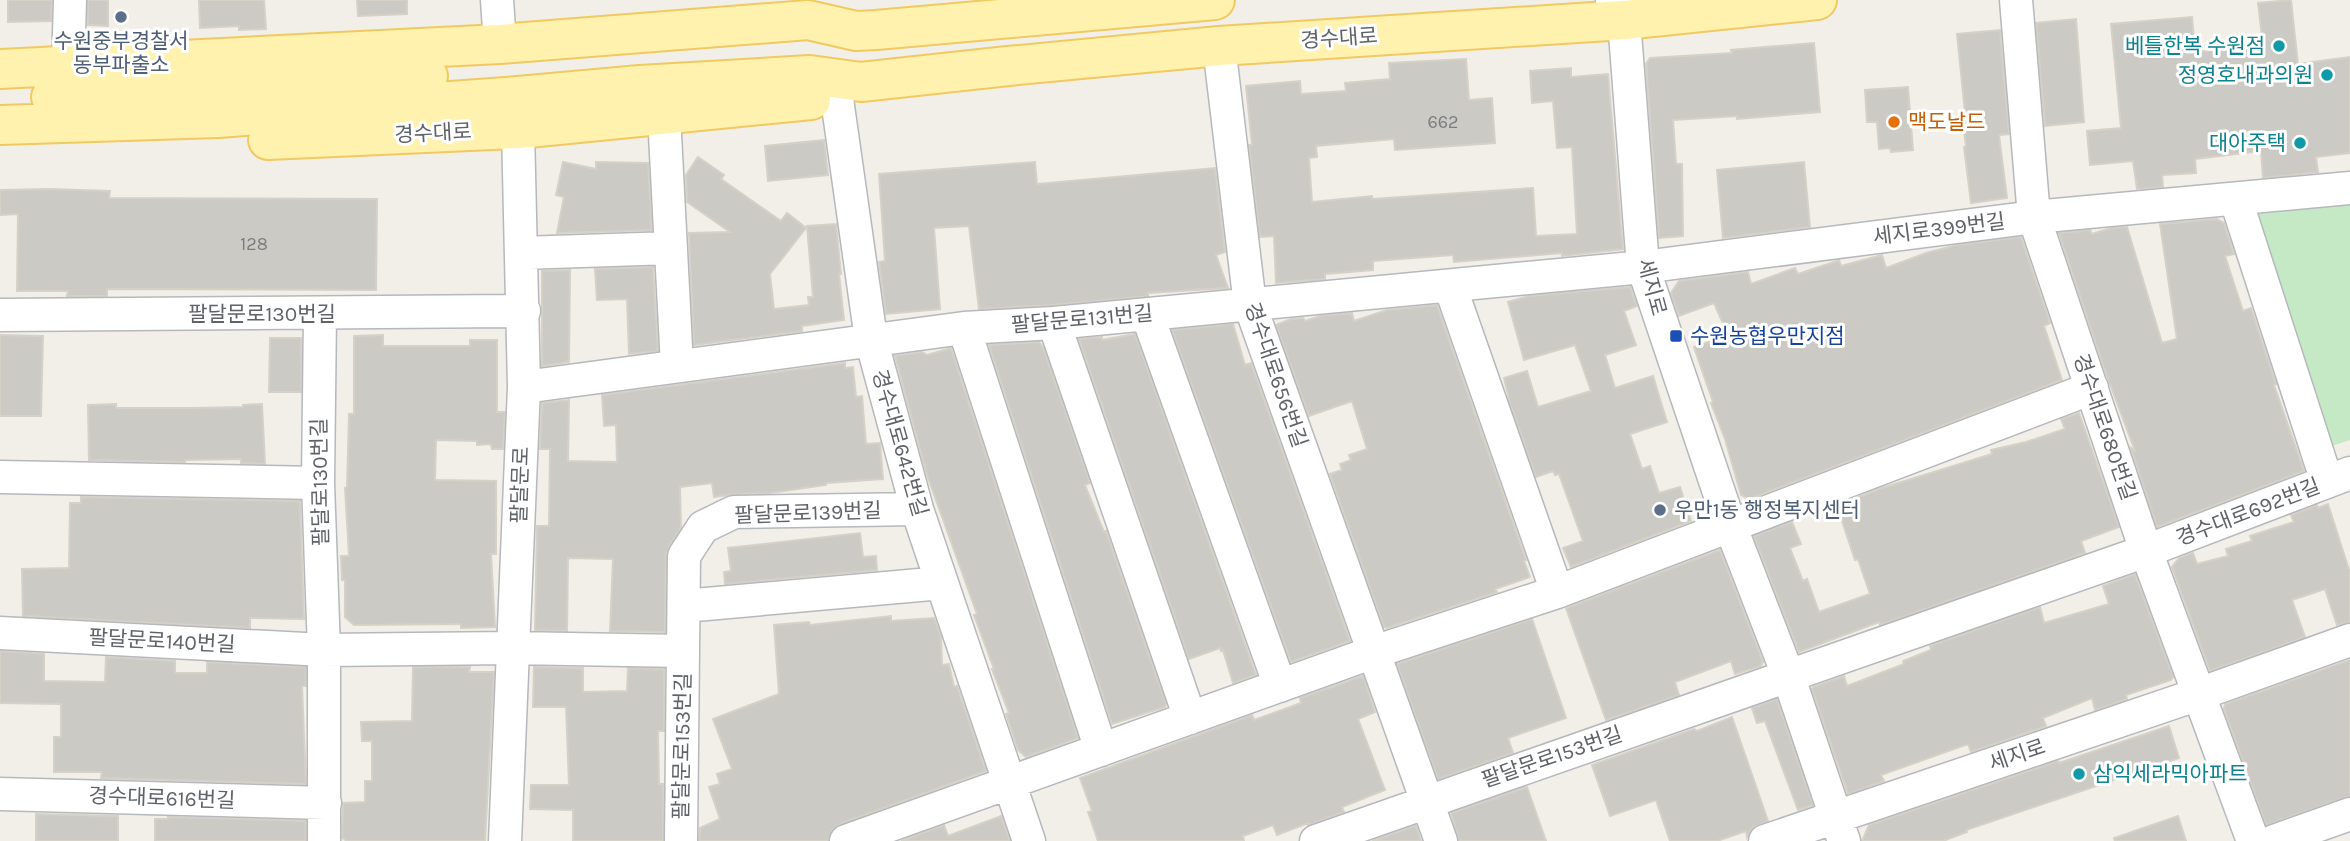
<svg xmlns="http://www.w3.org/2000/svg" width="2350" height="841" viewBox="0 0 2350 841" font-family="Karla,'Noto Sans KR',sans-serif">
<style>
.green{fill:#c5e8c5}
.building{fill:#cccac5;stroke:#d6d1c6;stroke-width:2}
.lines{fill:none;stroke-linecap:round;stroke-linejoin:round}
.minor-casing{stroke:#b5b8bc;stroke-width:35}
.major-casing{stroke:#f2c960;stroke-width:42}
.minor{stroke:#fff;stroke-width:32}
.major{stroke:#fff2af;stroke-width:38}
.service-dot{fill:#5c6f8a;stroke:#fff;stroke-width:2.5}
.culture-dot{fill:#0f9aa8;stroke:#fff;stroke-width:2.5}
.food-dot{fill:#e8710a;stroke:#fff;stroke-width:2.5}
.transit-dot{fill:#1a4fb4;stroke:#fff;stroke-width:2.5}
.labels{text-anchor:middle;stroke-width:6;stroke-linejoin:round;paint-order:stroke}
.number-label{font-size:18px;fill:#7a7d7f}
.street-label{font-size:21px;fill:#5f6368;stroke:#fff}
.service-label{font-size:21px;fill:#4e5e75;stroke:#fff}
.culture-label{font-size:21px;fill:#0d838f;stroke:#fff;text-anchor:end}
.food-label{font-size:21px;fill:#c56008;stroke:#fff;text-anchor:start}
.transit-label{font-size:21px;fill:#164399;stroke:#fff;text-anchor:start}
</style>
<rect width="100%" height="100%" fill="#f1efe8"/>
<path class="green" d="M2350 202V440L2325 448 2254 210Z"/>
<path class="building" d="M8 0H52L51 21 8 22Z
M88 0H108V26L88 25Z
M199 0H264L266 29 239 30V26L200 28Z
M357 0H407V14L358 16Z
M2291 0 2298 64 2350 57V153L2316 157 2318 172 2263 178 2261 151 2195 159 2196 173 2162 175 2163 187 2137 189 2133 161 2090 165 2087 131 2121 128 2111 24 2192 17 2195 52 2263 46 2258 3Z
M2076 19 2084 122 2045 126 2036 23Z
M2000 30 2009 134 1999 135 2007 198 1971 203 1964 147H1966L1962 113H1965L1957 34Z
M1814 43 1820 112 1737 119V116L1673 120 1676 164H1682L1683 236 1659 238 1646 64 1650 58 1732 53 1731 50Z
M1466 59 1469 100 1492 98 1495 143 1395 150 1394 139 1316 146 1317 157 1309 158 1312 202 1372 196V199L1533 188 1536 236 1577 234 1572 147 1557 148 1553 101 1532 103 1530 71 1571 68V77L1608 74 1623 249 1562 256V253L1454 262 1453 255 1373 261V270L1325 274V279L1276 283 1274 236 1260 237 1249 145H1252L1246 86 1300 81 1301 94 1346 91 1345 83 1390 79 1389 63Z
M1908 87 1913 150 1891 152 1890 148 1879 149 1877 122H1867L1865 90Z
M824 140 828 175 768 181 765 146Z
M698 157 724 175 721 179 781 221 787 213 806 228 770 274 774 309 809 305 808 297H813L807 226 836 224 841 274H839L844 320 802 326V331L694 345 689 233 730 232 687 202 686 175Z
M563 162 596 169V162L648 163 652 230 557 233 564 197 556 195Z
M1035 162 1037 184 1215 168 1225 252 1216 255 1228 288 1148 293V296L1053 305 979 309 969 226 934 228 940 309 886 314 879 262 885 261 879 174Z
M1804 162 1810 227 1723 238 1717 170Z
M50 189 110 191 109 198 377 199 376 290 107 289V296H67L68 291H17L18 214 0 215V190Z
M2217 219 2224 223 2234 254 2225 256 2243 311 2251 308 2276 384 2274 385 2304 471 2157 527 2131 448 2135 451 2104 368 2059 233 2090 230 2092 234 2111 228 2127 227 2162 343 2177 339 2160 224Z
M2021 237 2050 323 2044 326 2062 380 1749 499 1741 495 1725 439 1711 403 1713 402 1694 347 1728 335 1714 303 1679 316 1671 293 1679 281 1748 272 1751 284 1795 268 1798 274 1837 261 1839 260 1841 266 1882 255 1886 268 1926 253 1957 245Z
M653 267 658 351 629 354 627 299 597 300 595 269Z
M570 270 569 362 542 366V271Z
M1630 287 1637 306 1624 311 1636 345 1605 355 1615 388 1653 376 1667 422 1630 434 1642 469 1650 466 1659 493 1680 487 1691 521 1571 567 1563 548 1583 541 1559 474 1555 475 1553 471 1536 477 1510 403 1504 378 1527 371 1538 407 1591 391 1575 345 1524 360 1508 302 1529 296Z
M1437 305 1526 560 1524 561 1530 577 1495 589 1497 592 1387 628 1384 627 1330 474 1342 470 1340 464 1351 460 1349 455 1367 449 1352 401 1309 416 1276 325 1291 319 1303 318 1305 321 1320 316 1352 313 1354 321 1387 310Z
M1233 324 1245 365 1251 363 1350 641 1291 662 1172 330Z
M1135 334 1256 675 1233 683 1223 650 1221 651 1220 648 1189 659 1079 339 1102 337V340Z
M0 335 43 336 41 416H0Z
M383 335V346H470V340H497V412H505L503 449H492L491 444 477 445V441L436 440 435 480 496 481V554H491L495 627 461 628V624L354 625 345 617V580H342L341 556H349L345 488 347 487 349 414H354V336Z
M270 338H301V392H269Z
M1039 342 1043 347 1090 483 1085 485 1104 532 1106 531 1166 704 1165 707 1112 724 989 345Z
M951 348 1078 738 1026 757 1018 750 1006 714 1009 713 992 669H994L974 615 977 614 927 475 895 356 922 352 927 355Z
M845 363V368L853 367 856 397 862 396 866 444 880 443 883 479 826 483V485L770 493 734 494 714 497 712 483 680 487 681 528 669 546 666 556 665 632 610 631 613 559 568 558 567 631 535 630 537 526H549L550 449H540L542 403 569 400 568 461 617 462 616 425 604 426 602 395Z
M116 404V408H189L243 407V405L262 404 265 464 241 463V459L185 460V462H182L89 460 88 405Z
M2079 413 2119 527 2081 541 2085 553 1880 625 1879 622 1799 652 1754 536 1792 522 1801 544 1790 548 1803 581 1807 579 1819 612 1870 594 1858 559 1855 560 1838 509 1844 507 1843 503 1882 488 1992 454 1991 450 2026 442 2065 429 2061 419Z
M81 497 300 501 304 619 250 618V628L23 616 22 569 69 568 70 503H81Z
M2328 504 2350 573V622L2337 625 2325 589 2292 600 2305 637 2210 671 2172 567 2179 558 2193 553 2197 564 2228 556 2226 549 2252 541 2250 536 2294 522 2291 515 2317 505 2318 508Z
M860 533 863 557 876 556 877 570 725 584 724 572 731 571 728 548Z
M1720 550 1763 662 1761 666 1735 674 1731 661 1675 682 1679 695 1606 720 1566 608Z
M2135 574 2173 677 2171 680 2126 695 2127 699 2095 710 2092 698 2043 718 2046 726 1971 752 1968 744 1881 775 1884 781 1848 794 1812 689 1813 687 1844 676 1847 686 1904 664 1903 661 1931 650 1930 646 2040 607 2044 623 2109 604 2103 586Z
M891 616V621L934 618 941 637 942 665 949 664 954 687 957 686 986 771 840 824 832 830 828 841H699L700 828 720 819 709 787 720 784 717 774 732 769 713 719 779 694 774 625 809 622 810 625Z
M1532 619 1566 718 1508 738 1513 753 1438 779 1397 664Z
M0 651 44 654V681L105 682 106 657 175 661V673H207V662L306 667V686H302L306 784 101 778 102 772H54V737H61V704L0 703Z
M2350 660V796L2266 825 2224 709 2225 704Z
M413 667H470L469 672H494L485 841H347L342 838 343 803 365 802V781H372V741H362L361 722 412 721Z
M534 667 583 668V692L627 691 628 668 664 669V731H658L659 784H663V841H573V810L530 809 531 785H569L566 707H533Z
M1363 676 1375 712 1358 719 1385 790 1342 807 1344 812 1308 825V823L1277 835 1273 825 1243 836 1244 841H1098L1088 812 1092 811 1080 778 1252 715 1254 720 1301 703 1300 698Z
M1777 699 1813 805 1798 810 1765 721 1757 723 1752 708Z
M1732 717 1768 821 1752 828 1747 837 1746 831 1717 841H1670L1656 800 1610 816 1592 765 1694 729 1697 731Z
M2169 726 2179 758 1966 830 1967 832 1943 841H1862L1869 825 2058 761 2059 763Z
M1527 787 1546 841H1459L1451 813Z
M36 814 118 816V841H36Z
M1001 816 1010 841H901L944 825 948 836Z
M2178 816 2186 841H2115L2114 838Z
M168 817 306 821V841H155V819H168Z
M1414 826H1416L1421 841H1372Z"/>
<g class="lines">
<defs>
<path id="minor" d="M497 0 500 44
M1612 0 1624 20 1643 267 1730 525 1788 675 1844 841
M2016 0 2034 217 2146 551 2253 841
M1219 46 1250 305 1441 841
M68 67 70 0
M836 92 871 339 917 509 1029 841
M664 115 677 366
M2236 200 2327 482
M522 253 671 248
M1450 286 1557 592
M320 314 318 483 324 650V841
M1147 314 1280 686
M0 315 524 311
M1054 323 1190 718
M964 328 1101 750
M524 387 964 328 1054 323 1643 267 2034 217 2350 188
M0 477 318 483
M684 606 942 583
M0 633 324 650 512 648 683 651
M0 794 325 803
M505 841 524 387 518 129
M681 841 684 556 703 527 734 512 917 509
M846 841 1374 652 1557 592 2092 388
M1316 841 2146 551 2350 473
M1765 841 2199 694 2350 640
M2274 841 2350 814"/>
<path id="major" d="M0 69 500 44 808 20 856 31 876 30 1215 0
M51 97 428 76
M0 125 218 118 506 97 640 85 810 75 861 82 1008 66 1219 46 1624 20 1817 0
M268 140 518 129 811 100"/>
</defs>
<use href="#minor" class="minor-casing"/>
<use href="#major" class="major-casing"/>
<use href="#minor" class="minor"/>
<use href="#major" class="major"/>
</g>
<g class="service-dot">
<circle cx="121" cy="17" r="7"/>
<circle cx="1660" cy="510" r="7"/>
</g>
<g class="culture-dot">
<circle cx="2279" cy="46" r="7"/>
<circle cx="2327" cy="75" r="7"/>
<circle cx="2300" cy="143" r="7"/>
<circle cx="2079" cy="774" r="7"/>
</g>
<circle class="food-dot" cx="1894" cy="122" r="7"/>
<rect class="transit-dot" x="1669" y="329" width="14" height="14" rx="3.5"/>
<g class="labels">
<g class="number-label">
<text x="1443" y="128">662</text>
<text x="254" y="250">128</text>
</g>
<g class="street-label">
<text transform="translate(1339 38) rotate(-4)" y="7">경수대로</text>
<text transform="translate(433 133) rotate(-3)" y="7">경수대로</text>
<text transform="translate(1939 229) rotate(-7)" y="7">세지로399번길</text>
<text transform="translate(1652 287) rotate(75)" y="7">세지로</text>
<text x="262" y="321">팔달문로130번길</text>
<text transform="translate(1082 319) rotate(-5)" y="7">팔달문로131번길</text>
<text transform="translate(1276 375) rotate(71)" y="7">경수대로656번길</text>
<text transform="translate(2105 427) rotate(71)" y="7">경수대로680번길</text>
<text transform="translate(900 443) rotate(74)" y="7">경수대로642번길</text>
<text transform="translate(320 482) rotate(-91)" y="7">팔달로130번길</text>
<text transform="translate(520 485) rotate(-88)" y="7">팔달문로</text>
<text transform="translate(2248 512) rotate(-21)" y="7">경수대로692번길</text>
<text transform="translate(808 513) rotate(-2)" y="7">팔달문로139번길</text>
<text transform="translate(162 641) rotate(3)" y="7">팔달문로140번길</text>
<text transform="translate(682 746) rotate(-89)" y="7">팔달문로153번길</text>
<text transform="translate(2017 755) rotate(-19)" y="7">세지로</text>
<text transform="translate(1552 757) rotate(-19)" y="7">팔달문로153번길</text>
<text transform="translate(162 798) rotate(2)" y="7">경수대로616번길</text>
</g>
<g class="service-label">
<text x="121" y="48">수원중부경찰서<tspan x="121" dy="24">동부파출소</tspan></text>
<text x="1674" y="517" text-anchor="start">우만1동 행정복지센터</text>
</g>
<g class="culture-label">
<text x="2265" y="53">베틀한복 수원점</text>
<text x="2313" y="82">정영호내과의원</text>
<text x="2286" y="150">대아주택</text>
<text x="2093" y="781" text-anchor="start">삼익세라믹아파트</text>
</g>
<g class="food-label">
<text x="1908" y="129">맥도날드</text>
</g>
<g class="transit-label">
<text x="1690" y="343">수원농협우만지점</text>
</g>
</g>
</svg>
